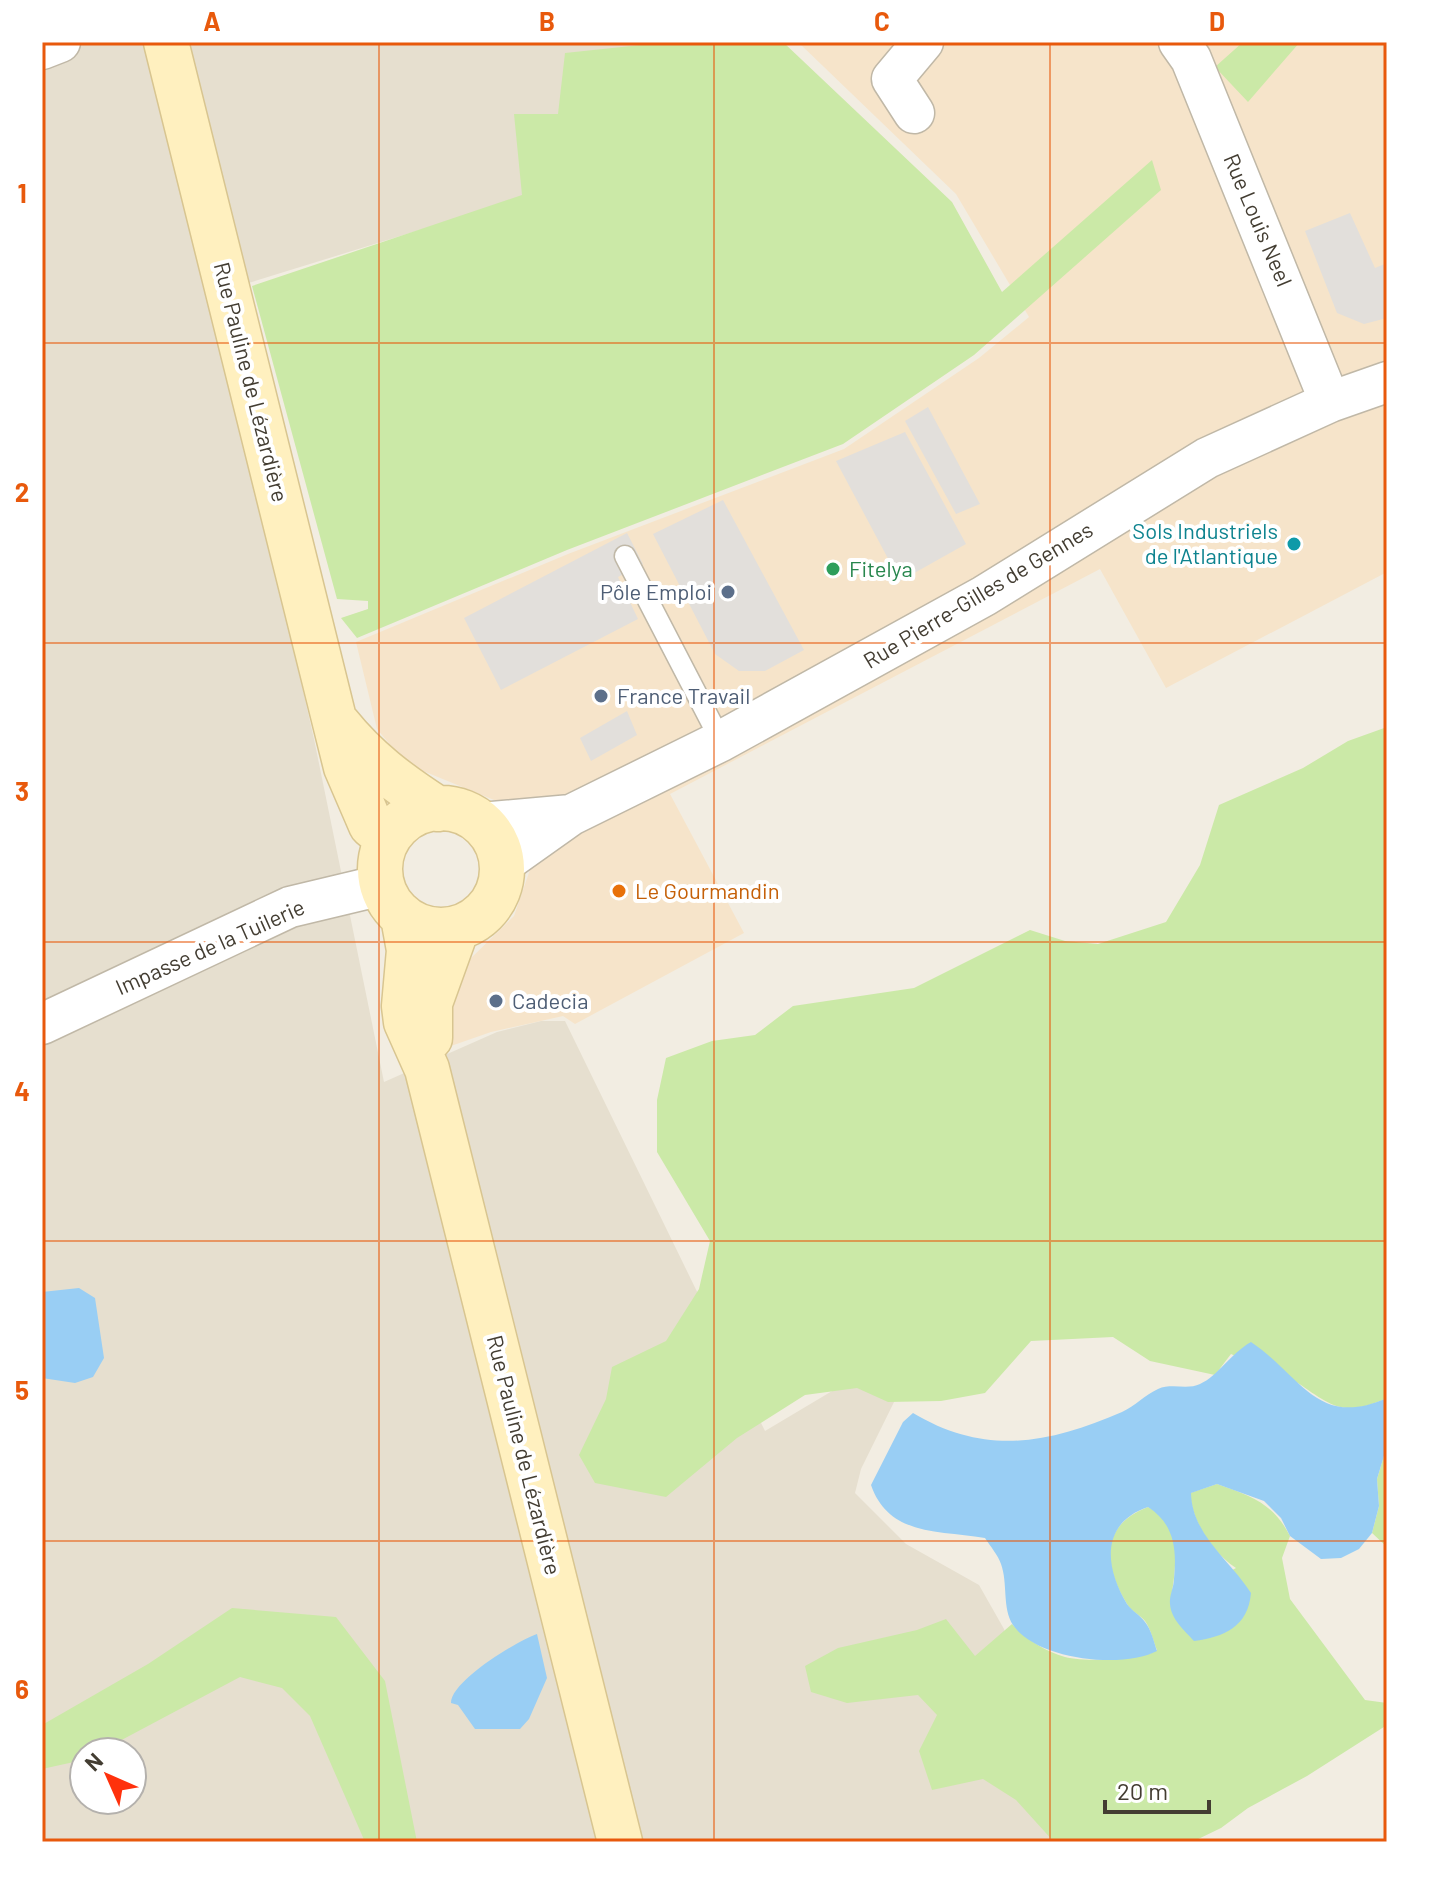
<svg xmlns="http://www.w3.org/2000/svg" width="1429" height="1884" viewBox="0 0 1429 1884" font-family="Barlow,sans-serif">
<style>
.residential{fill:#e6dfcf;fill-rule:evenodd}
.commercial{fill:#f6e4ca}
.green{fill:#cbe9a7}
.parking{fill:#e2dfdb}
.water{fill:#99cef4}
.lines{fill:none;stroke-linecap:round;stroke-linejoin:round}
.lane-casing{stroke:#c0b8a7;stroke-width:23}
.street-casing{stroke:#c0b8a7;stroke-width:43}
.secondary-casing{stroke:#d8c590;stroke-width:47}
.lane{stroke:#fff;stroke-width:20}
.street{stroke:#fff;stroke-width:40}
.secondary{stroke:#fff0bf;stroke-width:44}
.grid{fill:none;stroke:#e8590c;stroke-width:2;stroke-opacity:0.55}
.culture-dot{fill:#0f9aa8;stroke:#fff;stroke-width:3}
.leisure-dot{fill:#2e9e5b;stroke:#fff;stroke-width:3}
.service-dot{fill:#5c6f8a;stroke:#fff;stroke-width:3}
.food-dot{fill:#e8710a;stroke:#fff;stroke-width:3}
.labels{text-anchor:middle;stroke-width:8;stroke-linejoin:round;paint-order:stroke}
.street-label{font-size:22px;fill:#433d32;stroke:#fff}
.culture-label{font-size:22px;fill:#0d838f;stroke:#fff;text-anchor:end}
.leisure-label{font-size:22px;fill:#27864d;stroke:#fff;text-anchor:start}
.service-label{font-size:22px;fill:#4e5e75;stroke:#fff;text-anchor:start}
.food-label{font-size:22px;fill:#c56008;stroke:#fff;text-anchor:start}
.neatline{fill:none;stroke:#e8590c;stroke-width:3}
.grid-label{font-size:26px;text-anchor:middle;font-weight:bold;fill:#e8590c}
</style>
<rect width="100%" height="100%" fill="#f2ede2"/>
<path class="residential" d="M42 42H692L575 182 213 294 314 739 384 1082 497 1032 541 1021H565L765 1431 869 1369 897 1396 861 1469 855 1493 906 1544 979 1585 1004 1629 1066 1842H42ZM84 1752H132V1800H84Z"/>
<path class="commercial" d="M798 42H1387V572L1166 688 1100 569 670 794 744 933 575 1024 563 1016 491 1032 448 1047 446 998 468 961 514 916 532 864 499 802 406 764 377 729 356 642 568 554 844 449 979 358 1029 317 956 194Z"/>
<path class="green" d="M669 42H783L952 202 1002 292 1152 160 1161 190 974 355 843 444 567 550 357 638 341 618 368 609V601L337 599 252 286 522 195 514 114H558L565 53Z
M1243 42H1300L1248 102 1215 67Z
M1387 727V1398C1346 1416 1335 1409 1301 1385 1281 1372 1253 1364 1231 1354L1215 1375 1150 1361 1113 1337 1031 1341 985 1393 941 1401 888 1402 857 1388 805 1395 737 1438 666 1497 595 1483 579 1455 606 1399 612 1367 666 1341 699 1289 710 1241 657 1152V1100L666 1058 712 1041 755 1035 793 1006 914 988 1030 930 1065 941 1098 944 1166 922 1200 865 1219 805 1303 768 1348 741Z
M1387 1446V1547L1372 1533 1379 1506 1377 1479Z
M1217 1484C1251 1496 1273 1503 1290 1536L1282 1558 1290 1599 1365 1700 1387 1703V1725L1307 1776 1248 1808 1221 1828 1192 1842H1147L1141 1839 1138 1842H1054L1016 1800 983 1779 932 1790 919 1751 937 1715 918 1695 847 1703 811 1692 805 1666 838 1648 917 1630 946 1619 975 1656 1012 1624C1027 1639 1044 1651 1065 1657 1085 1662 1141 1661 1157 1650 1153 1641 1151 1629 1145 1621 1140 1615 1131 1611 1127 1604 1103 1565 1100 1525 1148 1507 1153 1510 1160 1513 1164 1517 1182 1535 1174 1582 1170 1604L1236 1568C1212 1552 1192 1522 1190 1493Z
M232 1608 336 1617 385 1681 417 1842H365L310 1716 282 1688 240 1677 99 1752H84L83 1760 42 1769V1725L148 1664Z"/>
<path class="parking" d="M1350 213 1375 268 1387 263V318L1364 324 1337 313 1305 231Z
M928 407 980 504 956 514 905 421Z
M905 432 966 544 900 581 836 461Z
M723 500 804 650 765 671H739L715 654 653 534Z
M627 533 643 564 618 577 638 619 501 690 464 618Z
M627 711 637 735 591 761 580 738Z"/>
<path class="water" d="M79 1288 95 1298 104 1358 93 1377 75 1383 42 1378V1292Z
M1251 1342C1302 1376 1317 1429 1387 1398V1446L1377 1479 1379 1506 1372 1533 1359 1549 1341 1558 1321 1559 1290 1536 1281 1518 1264 1501 1217 1484 1191 1493C1192 1535 1230 1560 1251 1593 1248 1627 1224 1637 1194 1641 1184 1630 1171 1619 1170 1604 1169 1596 1174 1587 1174 1579 1177 1548 1174 1524 1148 1507 1101 1523 1104 1566 1127 1604 1132 1611 1140 1615 1145 1622 1151 1629 1154 1642 1157 1651 1123 1669 1037 1660 1013 1625 1002 1608 1008 1583 1001 1564 998 1555 990 1546 985 1538 940 1530 889 1537 871 1485L903 1422 913 1413C985 1456 1048 1444 1122 1412 1135 1406 1145 1395 1158 1389 1171 1383 1188 1390 1200 1384 1218 1376 1230 1354 1251 1342Z
M537 1634 547 1678 529 1719 520 1729H475L458 1705 451 1703C451 1681 517 1641 537 1634Z"/>
<g class="lines">
<defs>
<path id="lane" d="M625 556 721 741"/>
<path id="street" d="M1179 42 1191 59 1330 402
M42 49 60 42
M914 113 892 79 923 42
M481 823 571 815
M502 864 571 815 721 741 984 596 1207 458 1330 402 1387 382
M42 1024 290 907 382 885"/>
<path id="secondary" d="M166 42 346 767 371 825 388 839
M338 724C367 760 399 784 438 809
M380 869a61 61 0 1 1 122 0a61 61 0 1 1-122 0Z
M403 917 409 950 404 1006 406 1022 427 1069 620 1842
M430 1038V1003L457 928"/>
</defs>
<use href="#lane" class="lane-casing"/>
<use href="#street" class="street-casing"/>
<use href="#secondary" class="secondary-casing"/>
<use href="#lane" class="lane"/>
<use href="#street" class="street"/>
<use href="#secondary" class="secondary"/>
</g>
<path class="grid" d="M379 42V1842M714 42V1842M1050 42V1842M42 343H1387M42 643H1387M42 942H1387M42 1241H1387M42 1541H1387"/>
<circle class="culture-dot" cx="1294" cy="544" r="8"/>
<circle class="leisure-dot" cx="833" cy="569" r="8"/>
<g class="service-dot">
<circle cx="728" cy="592" r="8"/>
<circle cx="601" cy="696" r="8"/>
<circle cx="496" cy="1001" r="8"/>
</g>
<circle class="food-dot" cx="619" cy="891" r="8"/>
<g class="labels">
<g class="street-label">
<text transform="translate(1258 220) rotate(67)" y="8">Rue Louis Neel</text>
<text transform="translate(251 382) rotate(76)" y="8">Rue Pauline de Lézardière</text>
<text transform="translate(978 595) rotate(-31)" y="8">Rue Pierre-Gilles de Gennes</text>
<text transform="translate(210 947) rotate(-24)" y="8">Impasse de la Tuilerie</text>
<text transform="translate(524 1455) rotate(76)" y="8">Rue Pauline de Lézardière</text>
</g>
<g class="culture-label">
<text x="1278" y="539">Sols Industriels<tspan x="1278" dy="25">de l'Atlantique</tspan></text>
</g>
<g class="leisure-label">
<text x="849" y="577">Fitelya</text>
</g>
<g class="service-label">
<text x="712" y="600" text-anchor="end">Pôle Emploi</text>
<text x="617" y="704">France Travail</text>
<text x="512" y="1009">Cadecia</text>
</g>
<g class="food-label">
<text x="635" y="899">Le Gourmandin</text>
</g>
</g>
<rect width="1429" height="1884" fill="none" stroke="#ffffff" stroke-width="88"/>
<g transform="translate(108 1776) rotate(315)"><circle r="38" fill="#ffffff" stroke="#b4b1ad" stroke-width="2"/>
<path d="M0-6L14 30L0 20L-14 30Z" fill="#ff310c"/>
<text y="-12" font-size="22" font-weight="bold" text-anchor="middle" fill="#433d32">N</text>
</g>
<path d="M1105 1800v12h104v-12" fill="none" stroke="#433d32" stroke-width="4"/>
<text x="1117" y="1800" font-size="24" fill="#433d32" stroke="#ffffff" stroke-width="6" paint-order="stroke">20 m</text>
<rect x="44" y="44" width="1341" height="1796" class="neatline"/>
<g class="grid-label">
<text x="212" y="31">A</text>
<text x="547" y="31">B</text>
<text x="882" y="31">C</text>
<text x="1217" y="31">D</text>
<text x="22" y="203">1</text>
<text x="22" y="502">2</text>
<text x="22" y="801">3</text>
<text x="22" y="1101">4</text>
<text x="22" y="1400">5</text>
<text x="22" y="1699">6</text>
</g>
</svg>
